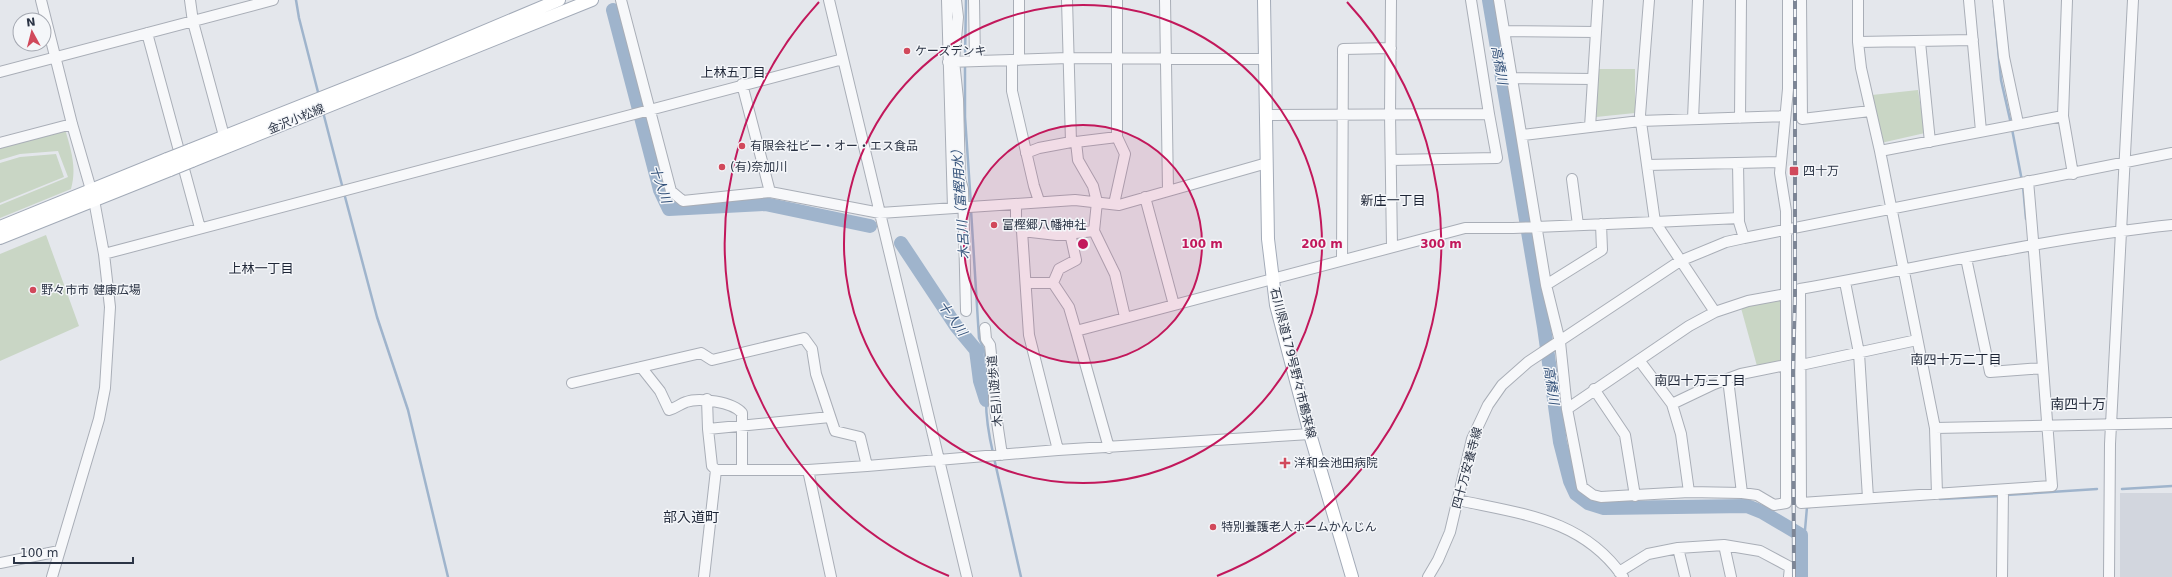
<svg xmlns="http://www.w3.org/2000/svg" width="2172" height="577" viewBox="0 0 2172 577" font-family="'DejaVu Sans','Noto Sans JP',sans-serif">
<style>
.built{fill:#d2d6de}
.green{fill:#c9d6c5}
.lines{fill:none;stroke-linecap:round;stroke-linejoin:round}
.stream{stroke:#9fb4cc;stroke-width:2.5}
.river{stroke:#9fb4cc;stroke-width:14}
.minor-casing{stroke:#a9aeb7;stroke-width:12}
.major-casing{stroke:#a3abb8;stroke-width:14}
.minor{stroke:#f7f8fa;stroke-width:10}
.major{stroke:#fff;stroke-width:12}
.rail-casing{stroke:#7d8696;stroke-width:4}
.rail{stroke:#f4f6f9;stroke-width:2.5;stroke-dasharray:8;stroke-linecap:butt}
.major-bridge-casing{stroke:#a3abb8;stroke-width:14;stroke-linecap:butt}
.major-bridge{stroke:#fff;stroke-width:12}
.ring{fill:none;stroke:#c2185b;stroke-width:2}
.poi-dot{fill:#d1495b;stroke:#f4f6f9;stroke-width:1.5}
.labels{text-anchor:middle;stroke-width:3;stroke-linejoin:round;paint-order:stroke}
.poi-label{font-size:12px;fill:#2b3445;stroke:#f4f6f9;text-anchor:start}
.street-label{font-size:12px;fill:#2b3445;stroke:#f4f6f9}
.water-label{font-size:13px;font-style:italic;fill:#34527a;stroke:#f4f6f9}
.neighbourhood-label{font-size:13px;fill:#1d2536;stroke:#f4f6f9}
.quarter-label{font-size:14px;fill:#1d2536;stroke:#f4f6f9}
.centre{fill:#c2185b;stroke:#f4f6f9;stroke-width:2}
.ring-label{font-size:12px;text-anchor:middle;font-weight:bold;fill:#c2185b;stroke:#f4f6f9;stroke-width:3;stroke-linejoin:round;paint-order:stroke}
</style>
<rect width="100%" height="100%" fill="#e4e7ec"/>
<path class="built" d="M2120 493H2172V577H2120Z"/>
<path class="green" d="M1598 69H1635V113L1596 117Z
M1918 90 1925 133 1881 143 1872 95Z
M65 129C71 150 77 167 71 189L0 218V205L68 177 58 151 20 154 0 160V146Z
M56 154 64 177 0 203V163L20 157Z
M46 235 79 326 0 361V254Z
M1780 299V362L1757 366 1741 308Z"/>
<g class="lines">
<path class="stream" d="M296 0 299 18 319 96
M1994 6 2001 80 2011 124
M965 59 966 0
M965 64V117L971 205
M323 112 343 189
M2012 129 2022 181
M2023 186 2026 219
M344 193 377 317 408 410 448 577
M971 210 979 338C990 360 986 378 986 400 986 417 989 436 993 453
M994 458 1021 577
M2122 489 2172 486
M2006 495 2097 489
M1940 499 2001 496
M1801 535 1805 530 1807 507H1810"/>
<path class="river" d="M1489 0 1544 327 1560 442 1570 481 1576 494 1588 503 1604 508 1747 506 1762 512 1801 535V577
M613 10 660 190 669 209 765 204 870 226
M901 243 956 326 976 350 980 381 986 400"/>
<defs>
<path id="minor" d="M41 0 72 124 94 200 104 254 110 307 105 388 99 419 52 577
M190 0 193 22 224 136
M621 0 671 191 683 201 770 192
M829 0 967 577
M947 0 953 208
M956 0 958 17 954 61 958 99 960 179 963 189 966 311
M974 0 975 61
M1019 0V60
M1067 0 1071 142H1076L1078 160 1093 186 1097 202 1094 231 1115 274 1125 317
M1165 0 1168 190
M1391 0 1390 114 1392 247
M1499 0 1546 285 1560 342 1567 409
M1649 0 1640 115 1655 222 1739 218
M1801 0 1802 119 1870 111
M1858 0V42L1861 68 1880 151
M1969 0 1981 131
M1998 0 2004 57 2018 123
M1505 31 1596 32
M147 33 200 228
M1858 42 1973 40
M1920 42 1930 142
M1012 60V91L1034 186 1039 201
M948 62 1068 58 1265 59
M0 72 273 0
M1513 78 1593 79
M742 84 770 192 880 213 1075 200 1119 205 1267 163
M1267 115 1489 114 1471 0
M2063 116 2067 0
M1740 118 1741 0
M1693 119 1698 0
M1590 127 1598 0
M1523 135 1640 121 1785 116
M1076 142 1117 137
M0 143 72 124
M1026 153 1039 148 1071 142
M1391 160 1497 158 1489 114
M1738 163 1739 222 1744 238
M1647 165 1781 162
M2073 174 2063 116 1880 151 1935 428 2172 423
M1572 179 1578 225
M2028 181C2037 282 2044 384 2052 486L1801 503 1800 289C1924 267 2047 238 2172 225
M1145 197 1174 305
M1114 204 1125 154 1117 137V0
M1016 205V221L1022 231 1057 235 1094 231
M1022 231 1029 335 1058 450
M104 254 843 59
M1966 258 1990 372 2042 368
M1342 260 1343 49 1391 48
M1845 282 1859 353 1868 498
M1027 283H1053L1069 307 1076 331
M1053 283 1059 269 1076 260 1070 233
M1546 285 1602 250 1601 224
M1715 312 1748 301 1786 294
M985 328 986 339 990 345 994 382V402L1002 455
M1639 360 1672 404 1681 434 1689 492
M1801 365 1917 340
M641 367 660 391 669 410C676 408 680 404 686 402 699 397 733 402 742 413V470
M1728 379 1742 493
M572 383 701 353 712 360 804 338 812 349 816 374 835 431 860 437 867 466
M1594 389 1625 435 1635 496
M707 399 708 429 712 466 716 470
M1672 404 1714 384 1741 374 1786 365
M1935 428 1937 494
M708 429 830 417
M1109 448 1076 331 1465 228H1513L1655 222 1715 312 1689 326 1567 409 1582 487 1593 495 1601 497 1689 492 1742 493 1757 495 1774 505 1786 503V211L1780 173 1788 89V0
M808 470 831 577
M1458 500C1522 514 1583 519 1623 577
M1724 545 1760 551 1790 567 1789 577
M1678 548 1685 577
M0 563 59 551
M1619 572 1648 554 1678 548 1724 545 1731 577
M704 577 716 470H808L867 466 1058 450 1310 434
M1428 577 1438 560 1450 532 1472 439 1488 405 1502 385 1528 362 1680 261 1726 242 1744 238 2172 153
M2002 577 2003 490
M2109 577 2110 444 2133 0"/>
<path id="major" d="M1264 0 1268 239 1276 305 1310 434 1352 577
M190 150 414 61 559 0
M192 161 592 0
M0 227 167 159
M0 238 170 170"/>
</defs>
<use href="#minor" class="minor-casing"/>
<use href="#major" class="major-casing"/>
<use href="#minor" class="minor"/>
<use href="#major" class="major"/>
<defs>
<path id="rail" d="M1794 577 1793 373 1795 295V0"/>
</defs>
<use href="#rail" class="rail-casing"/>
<use href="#rail" class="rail"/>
<defs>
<path id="major-bridge" d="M167 159 190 150
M170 170 192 161"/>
</defs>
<use href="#major-bridge" class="major-bridge-casing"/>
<use href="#major-bridge" class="major-bridge"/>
</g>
<circle cx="1083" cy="244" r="119" fill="#c2185b" fill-opacity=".12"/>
<g class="ring">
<circle cx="1083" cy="244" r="119"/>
<circle cx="1083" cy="244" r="239"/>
<path d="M949 576A358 358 0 0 1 819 2M1347 2A358 358 0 0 1 1217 576"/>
</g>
<g class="poi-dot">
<circle cx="907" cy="51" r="4"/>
<circle cx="742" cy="146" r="4"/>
<circle cx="722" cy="167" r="4"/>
<rect x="1789" y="166" width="10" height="10" rx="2"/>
<circle cx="994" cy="225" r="4"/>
<circle cx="33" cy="290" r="4"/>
<path d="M1283 457h4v4h4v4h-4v4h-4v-4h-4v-4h4z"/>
<circle cx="1213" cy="527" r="4"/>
</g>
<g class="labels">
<g class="poi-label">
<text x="915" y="55">ケーズデンキ</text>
<text x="750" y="150">有限会社ビー・オー・エス食品</text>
<text x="730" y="171">(有)奈加川</text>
<text x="1803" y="175">四十万</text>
<text x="1002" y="229">富樫郷八幡神社</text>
<text x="41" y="294">野々市市 健康広場</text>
<text x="1294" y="467">洋和会池田病院</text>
<text x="1221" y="531">特別養護老人ホームかんじん</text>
</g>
<g class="street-label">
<text transform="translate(296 119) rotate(-22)" y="4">金沢小松線</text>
<text transform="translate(1293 363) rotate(76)" y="4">石川県道179号野々市鶴来線</text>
<text transform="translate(995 391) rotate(-95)" y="4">木呂川遊歩道</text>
<text transform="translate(1467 468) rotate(-75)" y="4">四十万安養寺線</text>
</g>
<g class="water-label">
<text transform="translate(1500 65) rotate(80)" y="5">高橋川</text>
<text transform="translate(661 184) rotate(71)" y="5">十人川</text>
<text transform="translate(960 201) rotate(-94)" y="5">木呂川（富樫用水）</text>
<text transform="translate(953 318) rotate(55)" y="5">十人川</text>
<text transform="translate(1552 385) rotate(82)" y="5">高橋川</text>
</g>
<g class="neighbourhood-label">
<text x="733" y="77">上林五丁目</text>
<text x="1393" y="205">新庄一丁目</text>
<text x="261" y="273">上林一丁目</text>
<text x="1956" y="364">南四十万二丁目</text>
<text x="1700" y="385">南四十万三丁目</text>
</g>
<g class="quarter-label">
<text x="2078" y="409">南四十万</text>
<text x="691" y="522">部入道町</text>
</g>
</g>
<circle cx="1083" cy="244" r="6" class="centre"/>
<g class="ring-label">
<text x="1202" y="248">100 m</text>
<text x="1322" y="248">200 m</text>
<text x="1441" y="248">300 m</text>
</g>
<g transform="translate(32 32) rotate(353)"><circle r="19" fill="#f4f6f9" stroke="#a4a8b1"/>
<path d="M0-3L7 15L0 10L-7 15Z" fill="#d1495b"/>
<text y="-6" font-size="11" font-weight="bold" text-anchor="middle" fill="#2b3445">N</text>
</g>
<path d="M14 557v6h119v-6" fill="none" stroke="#2b3445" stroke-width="2"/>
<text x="20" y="557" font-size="12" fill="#2b3445" stroke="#f4f6f9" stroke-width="3" paint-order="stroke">100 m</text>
</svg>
